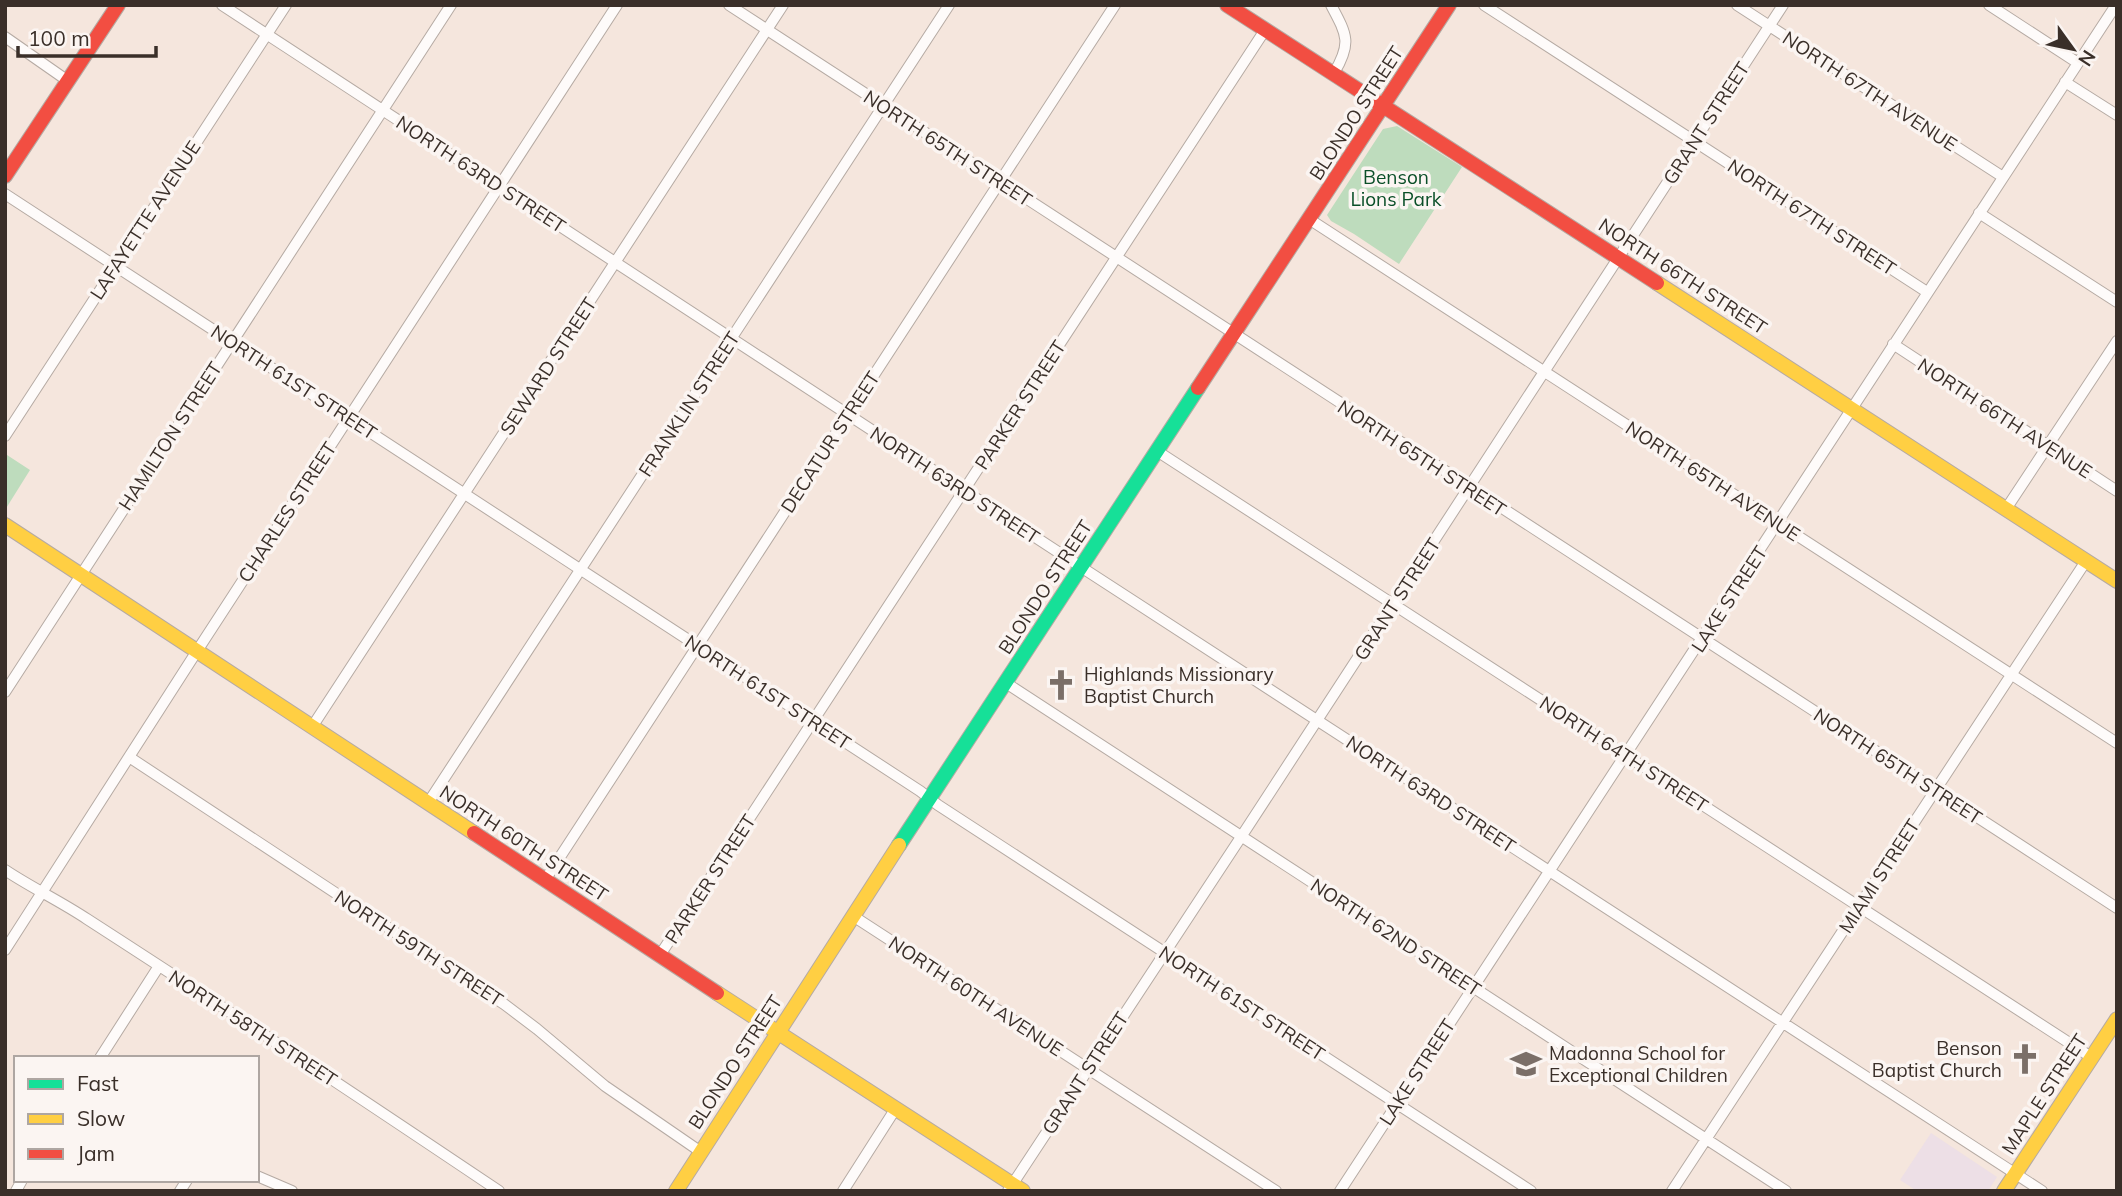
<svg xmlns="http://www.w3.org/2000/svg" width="2122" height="1196" viewBox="0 0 2122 1196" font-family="Mulish,sans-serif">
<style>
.commercial{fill:#eddfe6}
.green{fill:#bedcbd}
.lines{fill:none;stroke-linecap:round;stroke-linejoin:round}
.street-casing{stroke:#b5aaa3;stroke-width:12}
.fast-casing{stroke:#b5aaa3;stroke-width:16}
.slow-casing{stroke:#b5aaa3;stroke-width:16}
.jam-casing{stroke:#b5aaa3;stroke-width:16}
.street{stroke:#fefbfa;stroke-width:10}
.fast{stroke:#16e098;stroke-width:14}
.slow{stroke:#ffcf43;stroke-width:14}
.jam{stroke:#f24e42;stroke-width:14}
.labels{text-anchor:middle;stroke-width:7;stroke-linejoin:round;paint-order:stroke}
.street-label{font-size:19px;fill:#3a2f29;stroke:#fbf5f2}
.park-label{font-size:19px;fill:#0a4f28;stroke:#fbf5f2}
.poi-label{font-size:19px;fill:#3a2f29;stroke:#fbf5f2;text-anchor:start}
</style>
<rect width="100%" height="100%" fill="#f5e6dd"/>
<path class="commercial" d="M1931 1133 1997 1177 1988 1191H1917L1900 1180Z"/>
<path class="green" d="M1397 126 1462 167 1399 264 1354 234 1331 221 1327 215 1383 129Z
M7 455 30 470 5 510V457Z"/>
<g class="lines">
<defs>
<path id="street" d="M222 5 1081 567 2042 1191
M729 5 2117 908
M1331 5C1347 35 1352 43 1334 73
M1484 5 1927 292
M1737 5 2003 177
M1989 5 2078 63
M5 37 68 81
M2065 82 2117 115
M5 194 920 791 938 805 1531 1191
M1979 213 2117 302
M1309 219 2117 743
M1893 344 2117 491
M5 436 286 5
M1157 451 2091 1057
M2006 509 2117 341
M1006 683 1786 1191
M5 692 451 5
M312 727 783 5
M129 757 504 1004 537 1029 605 1086 701 1152
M428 803 949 5
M5 870C32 888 60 901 87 919 225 1008 362 1099 499 1191
M545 880 1115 5
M853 916 1276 1191
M5 950 197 651 617 5
M660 955 1265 30
M100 1058 159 966
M257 1176 292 1191
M16 1191 22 1180
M180 1191 187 1180
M843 1191 896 1108
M1008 1191 1241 837 1783 5
M1340 1191 2116 5
M1672 1191 2086 561"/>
<path id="fast" d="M899 845 1198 388"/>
<path id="slow" d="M1657 283 2117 581
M5 525 474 833
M717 993 1023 1191
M676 1191 899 845
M2004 1191 2117 1019"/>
<path id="jam" d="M1227 5 1657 283
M5 176 118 5
M1198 388 1449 5
M474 833 717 993"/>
</defs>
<use href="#street" class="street-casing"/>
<use href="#fast" class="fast-casing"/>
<use href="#slow" class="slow-casing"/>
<use href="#jam" class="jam-casing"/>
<use href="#street" class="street"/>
<use href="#fast" class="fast"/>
<use href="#slow" class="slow"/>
<use href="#jam" class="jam"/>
</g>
<defs>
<symbol id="church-bare" viewBox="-9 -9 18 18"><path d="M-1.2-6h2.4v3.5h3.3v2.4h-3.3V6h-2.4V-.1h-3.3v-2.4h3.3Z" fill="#7b6f68" stroke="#fbf5f2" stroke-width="2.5" paint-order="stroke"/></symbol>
<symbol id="school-bare" viewBox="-9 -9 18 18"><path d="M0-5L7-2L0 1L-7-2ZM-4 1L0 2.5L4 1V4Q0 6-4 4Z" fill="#7b6f68" stroke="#fbf5f2" stroke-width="2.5" paint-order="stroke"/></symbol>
</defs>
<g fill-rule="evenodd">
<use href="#church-bare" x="1039" y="663" width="44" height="44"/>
<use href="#church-bare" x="2003" y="1037" width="44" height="44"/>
<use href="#school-bare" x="1504" y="1042" width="44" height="44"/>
</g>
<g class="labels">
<g class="street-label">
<text transform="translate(1870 91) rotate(33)" y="7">NORTH 67TH AVENUE</text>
<text transform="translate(1356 113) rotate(-57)" y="7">BLONDO STREET</text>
<text transform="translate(1706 123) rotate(-57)" y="7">GRANT STREET</text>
<text transform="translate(948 148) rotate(33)" y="7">NORTH 65TH STREET</text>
<text transform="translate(481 174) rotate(33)" y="7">NORTH 63RD STREET</text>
<text transform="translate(1812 217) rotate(33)" y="7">NORTH 67TH STREET</text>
<text transform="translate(145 220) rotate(-57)" y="7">LAFAYETTE AVENUE</text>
<text transform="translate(1683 276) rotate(33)" y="7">NORTH 66TH STREET</text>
<text transform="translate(548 366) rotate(-57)" y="7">SEWARD STREET</text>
<text transform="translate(294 382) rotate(33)" y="7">NORTH 61ST STREET</text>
<text transform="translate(689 404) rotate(-57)" y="7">FRANKLIN STREET</text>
<text transform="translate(1020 405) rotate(-57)" y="7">PARKER STREET</text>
<text transform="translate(2005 418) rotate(33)" y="7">NORTH 66TH AVENUE</text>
<text transform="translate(170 436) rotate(-57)" y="7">HAMILTON STREET</text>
<text transform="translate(830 442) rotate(-57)" y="7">DECATUR STREET</text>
<text transform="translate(1422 458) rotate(33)" y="7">NORTH 65TH STREET</text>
<text transform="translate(1713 481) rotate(33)" y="7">NORTH 65TH AVENUE</text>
<text transform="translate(955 485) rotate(33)" y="7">NORTH 63RD STREET</text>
<text transform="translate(287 512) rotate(-57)" y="7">CHARLES STREET</text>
<text transform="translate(1045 587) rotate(-57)" y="7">BLONDO STREET</text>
<text transform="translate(1397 599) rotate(-57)" y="7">GRANT STREET</text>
<text transform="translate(1729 599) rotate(-57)" y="7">LAKE STREET</text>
<text transform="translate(768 692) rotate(33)" y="7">NORTH 61ST STREET</text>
<text transform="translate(1624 754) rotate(33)" y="7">NORTH 64TH STREET</text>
<text transform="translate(1898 766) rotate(33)" y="7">NORTH 65TH STREET</text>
<text transform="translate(1431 794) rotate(33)" y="7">NORTH 63RD STREET</text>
<text transform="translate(524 843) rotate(33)" y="7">NORTH 60TH STREET</text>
<text transform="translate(1879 876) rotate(-57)" y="7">MIAMI STREET</text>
<text transform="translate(710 879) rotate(-57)" y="7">PARKER STREET</text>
<text transform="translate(1396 937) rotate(33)" y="7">NORTH 62ND STREET</text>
<text transform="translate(419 948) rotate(33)" y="7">NORTH 59TH STREET</text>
<text transform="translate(976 996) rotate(33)" y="7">NORTH 60TH AVENUE</text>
<text transform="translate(1242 1003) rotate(33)" y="7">NORTH 61ST STREET</text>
<text transform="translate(253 1028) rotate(33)" y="7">NORTH 58TH STREET</text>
<text transform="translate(735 1062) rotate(-57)" y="7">BLONDO STREET</text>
<text transform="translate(1417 1072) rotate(-57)" y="7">LAKE STREET</text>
<text transform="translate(1085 1073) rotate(-57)" y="7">GRANT STREET</text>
<text transform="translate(2044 1094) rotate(-57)" y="7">MAPLE STREET</text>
</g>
<g class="park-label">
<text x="1396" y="184">Benson<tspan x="1396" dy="22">Lions Park</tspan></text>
</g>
<g class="poi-label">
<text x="1084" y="681">Highlands Missionary<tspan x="1084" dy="22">Baptist Church</tspan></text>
<text x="2002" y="1055" text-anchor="end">Benson<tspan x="2002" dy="22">Baptist Church</tspan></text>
<text x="1549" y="1060">Madonna School for<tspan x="1549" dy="22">Exceptional Children</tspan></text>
</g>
</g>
<rect width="2122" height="1196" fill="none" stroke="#3a2f29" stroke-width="14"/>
<rect x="14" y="1056" width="245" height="126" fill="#fbf5f2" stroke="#aea6a2" stroke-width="2"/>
<rect x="28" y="1079" width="35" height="10" fill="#16e098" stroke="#aea6a2" stroke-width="2"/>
<text x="77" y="1091" font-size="21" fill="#3a2f29">Fast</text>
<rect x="28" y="1114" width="35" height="10" fill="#ffcf43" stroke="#aea6a2" stroke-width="2"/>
<text x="77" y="1126" font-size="21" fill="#3a2f29">Slow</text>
<rect x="28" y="1149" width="35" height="10" fill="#f24e42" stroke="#aea6a2" stroke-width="2"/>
<text x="77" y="1161" font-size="21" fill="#3a2f29">Jam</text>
<g transform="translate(2073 49) rotate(123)" stroke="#fbf5f2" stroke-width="5" paint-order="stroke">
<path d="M0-5L12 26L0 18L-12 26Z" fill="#3a2f29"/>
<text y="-10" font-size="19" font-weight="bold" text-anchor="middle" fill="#3a2f29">N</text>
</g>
<path d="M18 46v10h138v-10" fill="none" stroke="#3a2f29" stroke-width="3.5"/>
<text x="28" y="46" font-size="21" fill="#3a2f29" stroke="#fbf5f2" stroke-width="5" paint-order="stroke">100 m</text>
</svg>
